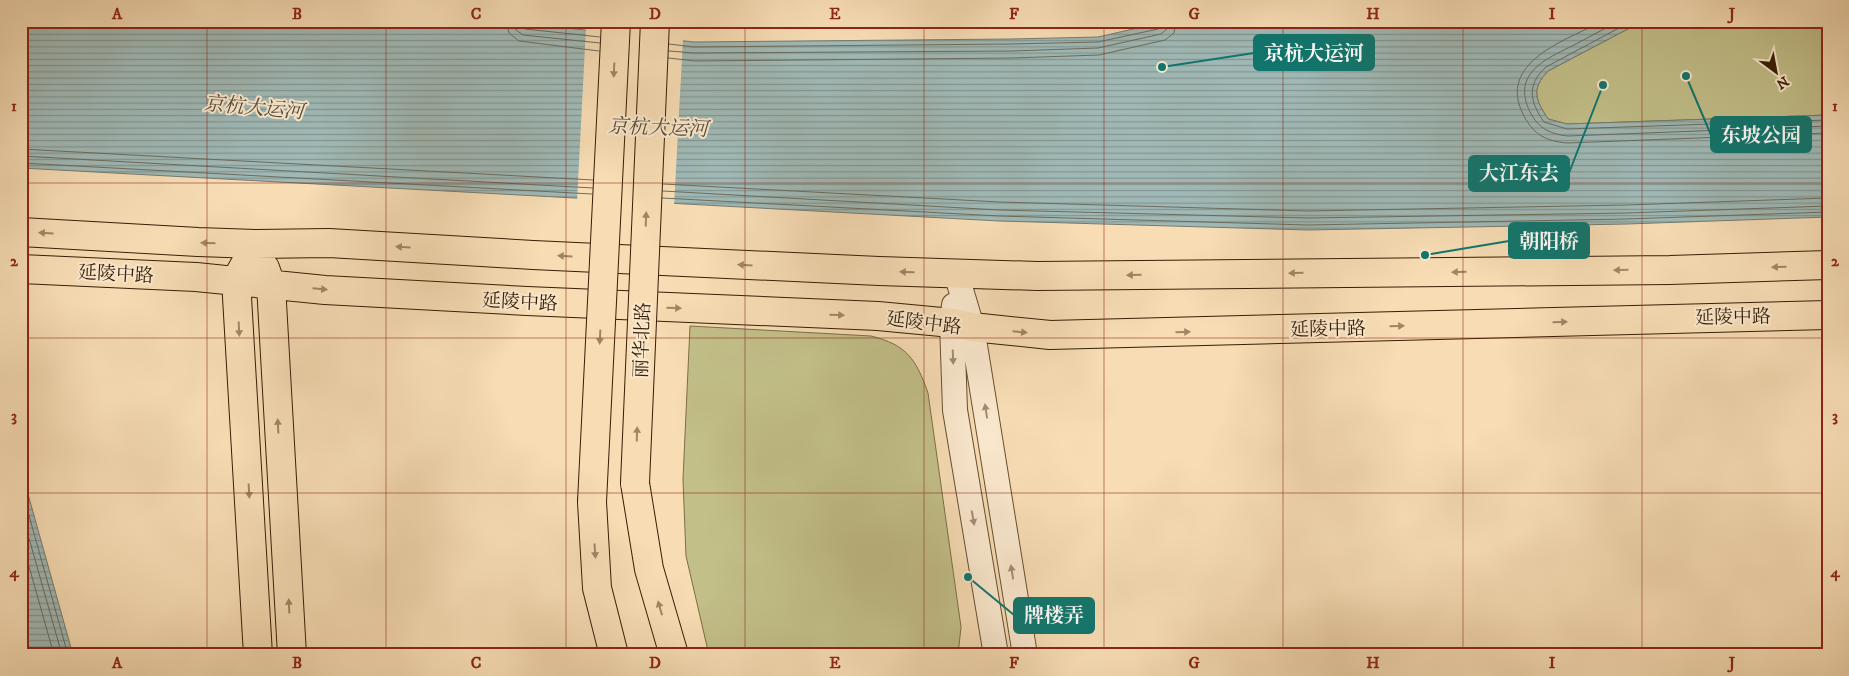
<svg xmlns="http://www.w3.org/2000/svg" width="1849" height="676" viewBox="0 0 1849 676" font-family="'IM FELL DW Pica','Noto Serif SC',serif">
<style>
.park{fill:#c2bf89;stroke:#7c6e46}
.water{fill:url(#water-rules);stroke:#767b6f}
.pier{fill:#f7dcb4}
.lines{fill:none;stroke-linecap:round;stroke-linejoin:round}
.shore{stroke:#6b6c5d;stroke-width:1}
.tertiary-casing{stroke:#664e30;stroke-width:26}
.primary-casing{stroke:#361e04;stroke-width:30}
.tertiary{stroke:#fae8ce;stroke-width:24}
.primary{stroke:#f7dcb4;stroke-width:28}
.primary-bridge-casing{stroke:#361e04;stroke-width:30;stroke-linecap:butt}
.primary-bridge{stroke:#f7dcb4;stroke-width:28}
.oneway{fill:#a08665}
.oneway2{fill:#a28d73}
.grid{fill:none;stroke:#8f2418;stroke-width:1;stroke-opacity:0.55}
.labels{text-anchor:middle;stroke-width:4;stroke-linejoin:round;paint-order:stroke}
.street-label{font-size:19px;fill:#361e04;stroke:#fae8ce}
.water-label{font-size:20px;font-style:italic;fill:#564c39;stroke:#fae8ce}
.leader{fill:none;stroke:#0f766e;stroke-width:2}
.callout-dot{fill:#0f766e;stroke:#fae8ce;stroke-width:2}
.callout{fill:#0f766e;stroke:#0f766e;stroke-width:2}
.callout-label{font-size:20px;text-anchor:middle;font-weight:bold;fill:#fff}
.neatline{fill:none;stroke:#8f2418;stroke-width:2}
.grid-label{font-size:16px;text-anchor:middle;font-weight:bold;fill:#8f2418}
</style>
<defs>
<pattern id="water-rules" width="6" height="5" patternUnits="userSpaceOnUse" patternTransform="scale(1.25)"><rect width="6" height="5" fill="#a0b9b6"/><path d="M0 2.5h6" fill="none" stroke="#839692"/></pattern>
</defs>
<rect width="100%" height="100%" fill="#f7dcb4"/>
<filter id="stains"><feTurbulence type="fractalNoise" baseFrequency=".004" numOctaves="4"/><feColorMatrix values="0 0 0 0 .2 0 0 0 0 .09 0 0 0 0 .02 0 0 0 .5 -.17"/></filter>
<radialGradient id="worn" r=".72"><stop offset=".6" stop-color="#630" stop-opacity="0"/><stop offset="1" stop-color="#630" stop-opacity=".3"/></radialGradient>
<path class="park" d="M1643 21H1828V115L1567 124 1548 119C1535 99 1531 89 1548 71Z
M690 326 871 336C907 345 916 359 928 393L961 627 958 655H709L686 556 683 479Z"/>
<path class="water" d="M21 21H503L694 42 1011 39 1098 37 1168 21H1643L1548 71C1531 89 1535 99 1548 119L1567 124 1828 115V217L1627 224 1308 230 999 221 21 168Z
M21 469 73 655H21Z"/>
<path class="pier" d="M586 28 683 39 674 206 577 201Z"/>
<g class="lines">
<path class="shore" d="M506 21 509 33 519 41 599 51
M514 21 516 30 523 35 600 43
M520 21 521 26 525 29 600 37
M1603 21C1567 40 1495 62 1524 116 1534 135 1546 141 1567 143L1828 133
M1619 21C1604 29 1589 37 1574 45 1546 59 1511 73 1530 112 1539 129 1550 134 1568 136L1828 126
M1632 21 1546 67C1526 85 1530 102 1544 122L1567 129 1828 120
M669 44 694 47 1011 44 1098 42 1158 29 1162 26V21
M669 51 694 53 1012 51 1098 48 1161 34 1167 29 1169 21
M668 58 695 61 1012 58 1099 55 1165 40 1174 33 1176 21
M21 149 593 180
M21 156 593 188
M21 163 592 194
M663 184 999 202 1308 211 1626 205 1828 198
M663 191 999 210 1308 218 1626 213 1828 206
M662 198 999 216 1308 225 1626 219 1828 212
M21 487 68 655
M21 510 62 655
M21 538 54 655"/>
<defs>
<path id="tertiary" d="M956 273 972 327 1025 655
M954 305 952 323 955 410 996 655"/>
<path id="primary" d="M21 232 198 242 257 244 329 243 533 255 879 271 1037 276 1670 270 1828 265
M245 264 236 280 258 655
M265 268 271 285 292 655
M21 269 196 277 325 290 527 301 878 316 952 323 972 327 1050 335 1828 315
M635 483 649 569 674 655
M592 502 597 588 614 655"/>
</defs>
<use href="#tertiary" class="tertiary-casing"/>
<use href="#primary" class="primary-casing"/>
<use href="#tertiary" class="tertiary"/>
<use href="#primary" class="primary"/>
<defs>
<path id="primary-bridge" d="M635 483 655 21
M592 502 616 21"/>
</defs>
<use href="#primary-bridge" class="primary-bridge-casing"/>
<use href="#primary-bridge" class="primary-bridge"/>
</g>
<defs><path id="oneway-solid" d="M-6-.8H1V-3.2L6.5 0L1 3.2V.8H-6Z" transform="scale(1.25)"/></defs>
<g class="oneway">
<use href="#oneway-solid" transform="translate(614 70) rotate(93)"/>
<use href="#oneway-solid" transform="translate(646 219) rotate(-88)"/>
<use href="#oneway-solid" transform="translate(46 233) rotate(-177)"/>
<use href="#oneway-solid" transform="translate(208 243) rotate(-178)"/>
<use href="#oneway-solid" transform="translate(403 247) rotate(-177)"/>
<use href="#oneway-solid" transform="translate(565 256) rotate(-177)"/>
<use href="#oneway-solid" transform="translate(745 265) rotate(-177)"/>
<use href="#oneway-solid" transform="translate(1779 267) rotate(178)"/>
<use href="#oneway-solid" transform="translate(1621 270) rotate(179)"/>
<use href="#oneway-solid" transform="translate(907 272) rotate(-178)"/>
<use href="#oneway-solid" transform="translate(1459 272) rotate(179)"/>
<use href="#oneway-solid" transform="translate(1296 273) rotate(179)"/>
<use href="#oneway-solid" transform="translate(1134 275) rotate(179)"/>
<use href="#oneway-solid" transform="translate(320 289) rotate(5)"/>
<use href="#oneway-solid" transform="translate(674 308) rotate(2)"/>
<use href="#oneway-solid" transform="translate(837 315) rotate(2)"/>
<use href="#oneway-solid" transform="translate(1560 322) rotate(-1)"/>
<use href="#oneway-solid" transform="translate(1397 326) rotate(-1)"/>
<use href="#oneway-solid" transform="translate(239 329) rotate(87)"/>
<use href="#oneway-solid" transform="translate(1020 332) rotate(6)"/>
<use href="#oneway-solid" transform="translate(1183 332) rotate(-1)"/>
<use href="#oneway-solid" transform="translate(600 337) rotate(93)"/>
<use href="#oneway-solid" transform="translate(278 426) rotate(-93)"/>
<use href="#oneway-solid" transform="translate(637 434) rotate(-88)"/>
<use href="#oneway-solid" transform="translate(249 491) rotate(87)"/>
<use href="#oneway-solid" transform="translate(595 551) rotate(86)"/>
<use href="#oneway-solid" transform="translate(289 606) rotate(-93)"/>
<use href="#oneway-solid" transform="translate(660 608) rotate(-106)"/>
</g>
<g class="oneway2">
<use href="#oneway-solid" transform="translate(953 357) rotate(88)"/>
<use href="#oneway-solid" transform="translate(986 411) rotate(-99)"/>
<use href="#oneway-solid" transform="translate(973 518) rotate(80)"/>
<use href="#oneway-solid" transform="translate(1012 572) rotate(-99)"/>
</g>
<path class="grid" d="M207 21V655M386 21V655M566 21V655M745 21V655M924 21V655M1104 21V655M1283 21V655M1463 21V655M1642 21V655M21 183H1828M21 338H1828M21 493H1828"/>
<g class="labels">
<g class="street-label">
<text transform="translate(116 273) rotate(3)" y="7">延陵中路</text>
<text transform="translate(520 301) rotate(3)" y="7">延陵中路</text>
<text transform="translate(1733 316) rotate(-1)" y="7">延陵中路</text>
<text transform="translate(924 322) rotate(7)" y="7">延陵中路</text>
<text transform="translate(1328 328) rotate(-1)" y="7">延陵中路</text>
<text transform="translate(641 340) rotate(-88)" y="7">丽华北路</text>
</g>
<g class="water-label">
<text transform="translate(254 107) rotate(5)" y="7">京杭大运河</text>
<text transform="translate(658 127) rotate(2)" y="7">京杭大运河</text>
</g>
</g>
<path class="leader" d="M1162 67L1254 53M1686 76L1711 135M1603 85L1569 173M1425 255L1509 241M968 577L1014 615"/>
<g class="callout-dot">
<circle cx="1162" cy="67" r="5"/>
<circle cx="1686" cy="76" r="5"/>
<circle cx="1603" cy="85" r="5"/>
<circle cx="1425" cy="255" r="5"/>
<circle cx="968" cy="577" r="5"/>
</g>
<g class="callout">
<rect x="1254" y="35" width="120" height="35" rx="5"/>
<rect x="1711" y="117" width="100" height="35" rx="5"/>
<rect x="1469" y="156" width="100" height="35" rx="5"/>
<rect x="1509" y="223" width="80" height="35" rx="5"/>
<rect x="1014" y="598" width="80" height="35" rx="5"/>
</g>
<g class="callout-label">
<text x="1314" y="60">京杭大运河</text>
<text x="1761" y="142">东坡公园</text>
<text x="1519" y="180">大江东去</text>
<text x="1549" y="248">朝阳桥</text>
<text x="1054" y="622">牌楼弄</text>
</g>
<rect width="1849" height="676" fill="none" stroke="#f7dcb4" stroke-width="55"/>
<g transform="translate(1776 72) rotate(148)" stroke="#fae8ce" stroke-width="4" paint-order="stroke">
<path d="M0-4L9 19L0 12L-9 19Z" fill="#361e04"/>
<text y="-8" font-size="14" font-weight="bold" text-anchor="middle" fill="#361e04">N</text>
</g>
<rect x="28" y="28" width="1794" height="620" class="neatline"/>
<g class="grid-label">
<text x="117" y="19">A</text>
<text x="297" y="19">B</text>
<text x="476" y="19">C</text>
<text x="655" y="19">D</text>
<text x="835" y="19">E</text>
<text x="1014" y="19">F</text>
<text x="1194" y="19">G</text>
<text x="1373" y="19">H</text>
<text x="1552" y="19">I</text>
<text x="1732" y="19">J</text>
<text x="14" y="111">1</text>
<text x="1835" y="111">1</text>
<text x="14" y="266">2</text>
<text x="1835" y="266">2</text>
<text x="14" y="421">3</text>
<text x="1835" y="421">3</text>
<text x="14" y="577">4</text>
<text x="1835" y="577">4</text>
<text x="117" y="668">A</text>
<text x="297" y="668">B</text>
<text x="476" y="668">C</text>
<text x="655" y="668">D</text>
<text x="835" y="668">E</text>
<text x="1014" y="668">F</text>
<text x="1194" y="668">G</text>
<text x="1373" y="668">H</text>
<text x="1552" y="668">I</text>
<text x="1732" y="668">J</text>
</g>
<rect width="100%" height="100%" filter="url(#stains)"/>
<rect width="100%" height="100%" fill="url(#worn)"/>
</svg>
